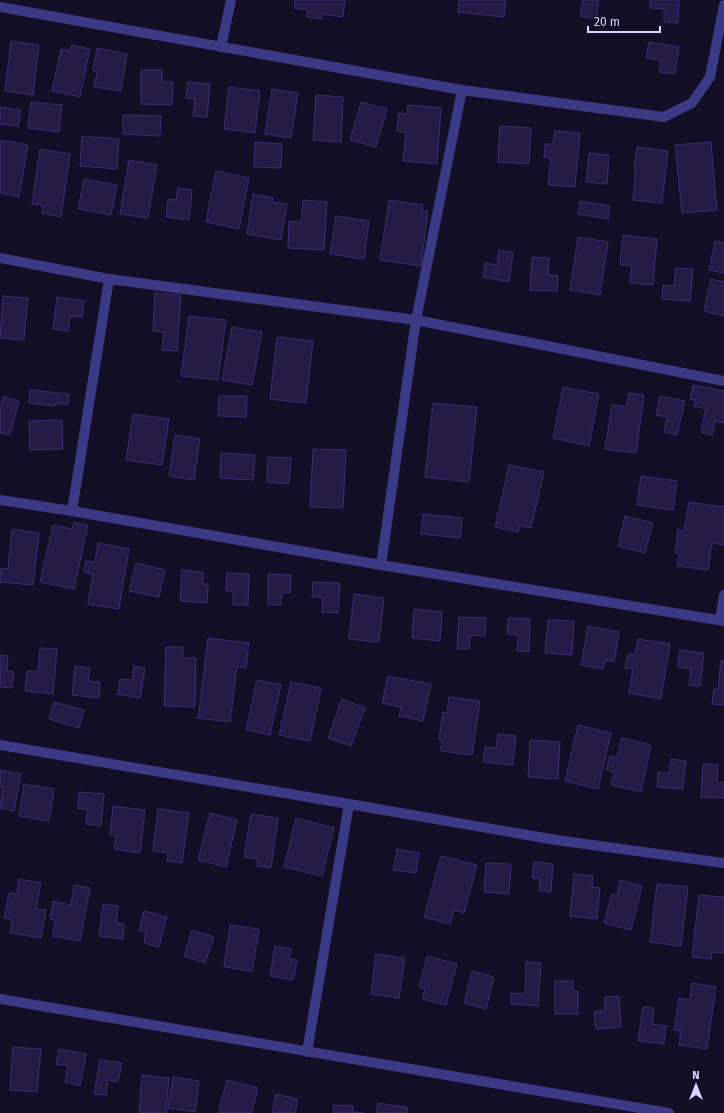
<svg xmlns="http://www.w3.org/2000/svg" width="724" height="1113" viewBox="0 0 724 1113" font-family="'Fira Sans',sans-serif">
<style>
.building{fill:#241b47;stroke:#3b2d73}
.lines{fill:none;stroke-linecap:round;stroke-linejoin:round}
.minor{stroke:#3d3a85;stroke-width:10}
</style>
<rect width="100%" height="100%" fill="#130f26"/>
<path class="building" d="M295 0H345L343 17 322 14V19L307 17 308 10 294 8Z
M459 0H506L504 17 458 12Z
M583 0H599L596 19 580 16Z
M650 0H679L678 23 664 22V9L650 8Z
M11 41 39 45 33 95 5 91Z
M649 42 679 47 675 74 659 72 661 60 646 58Z
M72 45 90 49 80 97 52 91 61 49 70 51Z
M97 48 127 54 121 91 94 87 97 72 93 71Z
M141 70H162V82H173L172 105 141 104Z
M188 82 210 84 207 117 193 116 195 99 186 98Z
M229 87 260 91 255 133 224 129Z
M272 89 298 93 291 138 265 134Z
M316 95 343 97 341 142 313 140Z
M31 102 62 105 59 132 28 128Z
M361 102 387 109 376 147 350 140Z
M408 105 441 108 437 164 403 161 406 132 397 131 399 113 407 114Z
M0 107 21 110 18 126 0 124Z
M123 115 161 116 160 136 123 134Z
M500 126 531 128 529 164 498 162Z
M555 131 580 133 575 187 548 185 551 158 544 157 545 144H553Z
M82 136 119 139 117 169 80 166Z
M0 140 28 145 19 197 0 193Z
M255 142 282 144 281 168 254 167Z
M711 142 717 210 682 213 675 145Z
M637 147 668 151 662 203 633 200 636 170H634Z
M40 149 70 154 61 217 42 213 43 205 32 204Z
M589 153 609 155 607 184 586 182Z
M129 160 157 165 148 218 120 214Z
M216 171 249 178 239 229 206 222Z
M84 179 117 185 111 215 78 209Z
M178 188 192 190 189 220 166 217 168 199 176 200Z
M253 194 273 198 272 202 287 204 281 240 247 234Z
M303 200 327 202 324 250 288 248 289 221 301 222Z
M389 200 423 205 422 211H428L421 266 380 260Z
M580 201 610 206 608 219 578 214Z
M336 216 369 221 364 259 330 254Z
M623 235 657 239 653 285 630 283 632 266 620 265Z
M578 237 608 242 600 295 570 290Z
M715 241 724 243V273L709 270Z
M499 250 513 253 509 282 483 277 485 263 497 265Z
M532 257 549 258 548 275 558 276 557 291 530 290Z
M676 268 693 269 690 301 662 299 663 285 674 286Z
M711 279 724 282V316L704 311Z
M155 293 181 295 177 351 162 350 164 332 153 331Z
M3 296 28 298 24 340 0 338Z
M57 297 84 301 82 317 70 316 68 331 53 329Z
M189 316 226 320 218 380 181 376Z
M232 327 262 332 252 385 222 380Z
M277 337 313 341 306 403 270 399Z
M693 385 724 391V423L715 421 712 435 701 432 706 409 694 406 695 400 690 399Z
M563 387 599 394 589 446 553 438Z
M30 390 69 394 68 405 56 403 55 406 29 403Z
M629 393 644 395 636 453 605 449 612 405 626 407Z
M219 396H247L246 417 218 416Z
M660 396 685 401 677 435 664 432 667 417 656 415Z
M3 397 19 401 10 435 0 433V409Z
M433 403 477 407 469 482 425 477Z
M133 414 169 419 162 465 126 460Z
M62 420 63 449 30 450 29 421Z
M175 435 200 439 194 480 169 476Z
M313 449 346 450 343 508 310 507Z
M221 453 255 455 253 480 220 478Z
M268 457 291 458 289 484 267 482Z
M509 465 544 472 531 528 520 526 518 532 495 527Z
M641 476 677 481 673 510 637 505Z
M689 502 724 507V545L712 543 708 570 677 566 679 554 675 553 678 530 684 531Z
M423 514 462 518 460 538 421 534Z
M625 516 653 523 645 553 618 546Z
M74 522 88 525 74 589 40 582 53 525 72 529Z
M12 529 39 533 33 585 0 582 1 568 8 569Z
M98 543 129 549 119 609 88 604 93 574 84 572 86 561 95 562Z
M136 563 165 570 159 597 129 591Z
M182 570 203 572V584H208L207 603 180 601Z
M227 573 249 574 248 605H233V591H226Z
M268 574 291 575 290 593 282 592 281 605H268Z
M313 582 340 583 338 613 322 612 323 597H312Z
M354 594 384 598 379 642 349 639Z
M414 609 442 612 440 641 412 638Z
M459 617 486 618 485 636 470 635 469 649H457Z
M508 618 530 619 529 652 517 651 518 635 507 634Z
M548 620 574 621 572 655 545 653Z
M588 626 619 632 614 662 605 660 603 669 581 665Z
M208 638 249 643 246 668 237 667 230 722 198 718Z
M638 639 670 644 661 699 629 693 633 669 625 668 628 654 635 655Z
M166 647H183V658H196L195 707 164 706Z
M40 648 57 649 53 694 25 691 27 671 38 672Z
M680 650 704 653 700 686 689 685 691 669 678 667Z
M0 655 8 656 7 671 14 672 12 688 0 687Z
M721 660 724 661V705L712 704 714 689 718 690Z
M75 666 90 668 88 681 100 682 99 698 72 695Z
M134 666 145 668 140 698 118 694 120 679 132 680Z
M388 676 431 684 423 721 399 716 401 707 382 703Z
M257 680 281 685 270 735 246 730Z
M291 682 321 688 310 741 279 735Z
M449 697 480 701 472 755 441 751 442 740 439 739 443 712 447 713Z
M342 699 365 708 351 746 328 738Z
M54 702 84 710 79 728 49 719Z
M578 725 611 733 598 789 565 781Z
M498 734 516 736 513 765 483 762 485 747 496 748Z
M622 738 651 745 641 792 611 785 614 772 606 770 610 756 617 758Z
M530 740 560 742 558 779 528 777Z
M671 759 686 761 683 789 657 787 658 772 669 773Z
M703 764 718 765 717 782 724 783V798L701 797Z
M0 770 21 774 14 811 0 808 3 788 0 787Z
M24 784 54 789 49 821 19 816Z
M79 792 104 794 101 826 86 824 87 809H78Z
M113 806 145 810 140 853 114 849 116 836 110 835Z
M158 809 189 813 182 863 167 861 168 853 153 851Z
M210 813 237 820 226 867 198 860Z
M251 814 278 818 271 868 257 866 258 859 244 857Z
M296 818 334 828 322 876 284 867Z
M397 849 419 853 416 873 393 870Z
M441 856 477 865 464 913 454 910 450 924 424 917Z
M534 862 553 864 551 892 539 891 540 879 532 878Z
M486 863 511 864 509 894 484 892Z
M574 874 593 876 592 887 600 888 597 919 570 916Z
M19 879 41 883 36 909 46 910 41 938 10 933 12 920 4 918 9 893 17 894Z
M620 880 642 886 631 930 604 923 612 894 617 896Z
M657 884 688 887 681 946 650 942Z
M74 885 90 888 80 941 53 936 55 920 50 919 53 901 71 905Z
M699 895 724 897V953L712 952 711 959 692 957Z
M103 904 118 906 116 923 124 924 123 939 99 936Z
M144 911 167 917 159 947 144 943 146 932 139 930Z
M230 925 259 929 252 971 224 967Z
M192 930 214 937 205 963 184 956Z
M275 946 291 949 289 958 297 960 293 980 270 976Z
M376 954 405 958 399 998 371 994Z
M427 956 457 964 446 1005 422 999 425 989 419 987Z
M526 962 541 963 538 1006 511 1004V993L525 994Z
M472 971 494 977 486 1009 464 1003Z
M555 981H573V991H578V1014H555Z
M692 983 716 987 707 1049 679 1045 681 1031 674 1030 679 998 690 1000Z
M619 996 621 1027 596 1029 594 1011H605V997Z
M643 1007 654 1008 652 1024 666 1026 664 1044 638 1041Z
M13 1047 41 1049 37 1092 10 1090Z
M59 1049 86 1054 80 1086 65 1082 68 1066 56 1064Z
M100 1060 122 1063 118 1082 108 1080 106 1095 94 1094Z
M142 1075 169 1078 166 1113H139Z
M173 1077 199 1081 195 1112 168 1108Z
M227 1080 258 1088 252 1113H218Z
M276 1094 298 1099 295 1113H272Z
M378 1103 408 1108 407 1113H376Z
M334 1105 353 1106V1112L363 1113H333Z"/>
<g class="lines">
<path class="minor" d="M0 7 462 90
M221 47 231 0
M0 258 109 279 416 320 724 381
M0 500 72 511 381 565 724 621
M72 511 109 279
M381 565 416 320 462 90 664 117 692 103 710 77 724 5
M720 620 724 595
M0 745 349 804 307 1052
M349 804 556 840 724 863
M0 999 669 1113"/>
</g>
<g transform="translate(696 1085)" stroke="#130f26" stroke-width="3" paint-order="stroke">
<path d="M0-3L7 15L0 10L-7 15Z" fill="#d9d4ff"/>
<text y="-6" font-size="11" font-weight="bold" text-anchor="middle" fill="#d9d4ff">N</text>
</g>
<path d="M588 26v6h72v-6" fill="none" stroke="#d9d4ff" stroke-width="2"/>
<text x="594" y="26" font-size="12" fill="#d9d4ff" stroke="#130f26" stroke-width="3" paint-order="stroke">20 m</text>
</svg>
